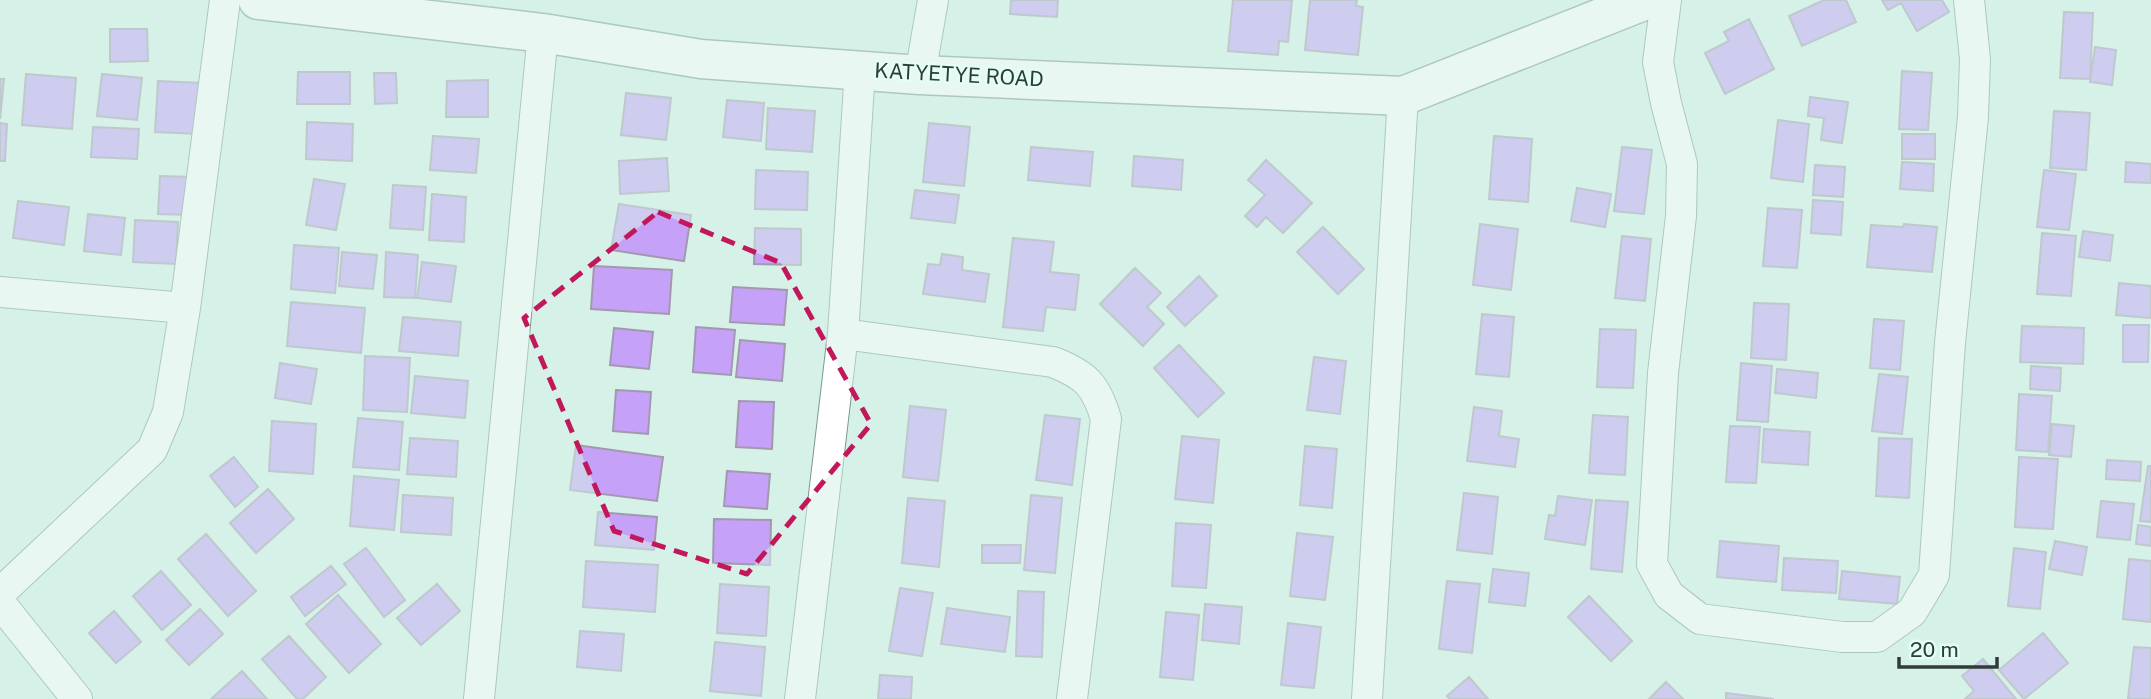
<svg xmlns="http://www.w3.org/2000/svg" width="2151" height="699" viewBox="0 0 2151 699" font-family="'Public Sans',sans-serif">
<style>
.building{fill:#c6a1f8;stroke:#a299af;stroke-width:2}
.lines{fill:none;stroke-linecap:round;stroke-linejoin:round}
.street-casing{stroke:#7c978e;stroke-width:32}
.secondary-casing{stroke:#7c978e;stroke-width:41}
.street{stroke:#fff;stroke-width:30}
.secondary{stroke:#fff;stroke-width:38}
.marked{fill:none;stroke:#c2185b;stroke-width:5;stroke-dasharray:14 9;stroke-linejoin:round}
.labels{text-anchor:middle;stroke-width:5;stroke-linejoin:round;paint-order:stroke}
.street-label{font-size:21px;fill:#313c38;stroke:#e2fff5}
</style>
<rect width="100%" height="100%" fill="#d5f1e8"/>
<path class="building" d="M1011 0H1058L1057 17 1010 14Z
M1233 0H1292L1288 42 1279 41 1278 55 1228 51Z
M1310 0H1357L1356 6 1363 7 1358 55 1305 50Z
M1824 0H1846L1856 22 1802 46 1789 16Z
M1882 0H1942L1949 12 1917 31 1901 3 1888 10Z
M2064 12 2093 13 2090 79 2060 78Z
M1749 19 1774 69 1725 94 1705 53 1729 41 1724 32Z
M110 29H147L148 61 110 62Z
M2095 47 2116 50 2112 85 2090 82Z
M1902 71 1932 73 1928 130 1899 129Z
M298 72H350V104H297Z
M374 73H396L397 103 375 104Z
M26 74 76 78 72 129 22 125Z
M102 74 142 78 137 120 97 116Z
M0 79H4L0 119Z
M488 80V117H446L447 81Z
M158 81 202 83 200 134 155 132Z
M626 93 671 98 666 140 621 135Z
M1810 97 1848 102 1842 143 1821 140 1824 118 1808 116Z
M727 100 764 103 761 141 723 137Z
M768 108 815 111 812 152 766 149Z
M2054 111 2090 113 2086 170 2050 168Z
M1778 120 1809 124 1803 182 1771 178Z
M307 122 353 124 352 161 306 159Z
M0 123 7 124 5 161H0Z
M929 123 970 127 964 186 923 182Z
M93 127 139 129 137 159 91 157Z
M1902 134H1935V159H1902Z
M433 136 479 139 476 173 430 170Z
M1494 136 1532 139 1528 202 1489 199Z
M1031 147 1093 152 1090 186 1028 180Z
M1622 147 1652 150 1644 214 1614 211Z
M1134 156 1183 160 1181 190 1132 186Z
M667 158 669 191 620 194 619 161Z
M1266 160 1312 203 1283 233 1266 217 1257 227 1245 216 1265 195 1248 180Z
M1902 162 1934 164 1933 191 1900 189Z
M2126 162 2151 164V183L2125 182Z
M1815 165 1845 167 1843 197 1813 195Z
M756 170 808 172 807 210 755 209Z
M2044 170 2076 174 2069 230 2037 227Z
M160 176 195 177 194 215 158 214Z
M314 179 345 184 336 230 306 225Z
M393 185 426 187 423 230 390 228Z
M1577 188 1611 194 1605 227 1571 221Z
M915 190 959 195 955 223 911 218Z
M432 194 466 197 464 242 429 240Z
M1813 200 1843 202 1841 235 1811 233Z
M18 201 69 207 64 245 13 238Z
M619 204 691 215 684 261 611 250Z
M1768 208 1802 210 1797 268 1763 266Z
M88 214 125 218 121 255 84 251Z
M135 220 178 222 176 264 133 262Z
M1480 224 1518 229 1511 290 1473 285Z
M1904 224 1937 227 1932 272 1867 267 1871 225 1903 227Z
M1323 227 1364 269 1338 294 1297 252Z
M755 228 801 229V265L754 264Z
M2083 231 2113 235 2110 261 2079 257Z
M2042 233 2076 236 2071 296 2037 294Z
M1622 236 1651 239 1645 301 1615 298Z
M1013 238 1054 242 1050 272 1079 275 1075 310 1046 307 1043 331 1003 327Z
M294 245 339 248 335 293 291 289Z
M342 252 377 255 373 289 339 286Z
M386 252 418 255 415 298 384 297Z
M942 254 963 257 962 270 989 274 985 302 923 294 928 264 940 265Z
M422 262 456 266 451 302 417 298Z
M594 266 672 270 669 314 591 309Z
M1135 268 1161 293 1147 307 1164 324 1143 346 1100 304Z
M1199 276 1217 296 1185 326 1167 307Z
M2119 283 2151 286V318L2116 315Z
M733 287 787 290 784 325 730 322Z
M291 302 365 308 361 353 287 346Z
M1754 303 1789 304 1786 360 1751 358Z
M1482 314 1514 317 1509 377 1476 374Z
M403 317 461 322 458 356 399 351Z
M1874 319 1904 321 1900 370 1870 368Z
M2123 325H2149L2148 362H2123Z
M2022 326 2084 328 2083 364 2020 362Z
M696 327 735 330 731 375 693 372Z
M614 328 653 332 649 369 610 365Z
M1600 329 1636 330 1633 388 1597 387Z
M740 340 785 344 782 381 736 377Z
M1179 345 1224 393 1198 417 1154 368Z
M365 356 410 358 407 412 363 410Z
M1314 357 1346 361 1340 414 1307 410Z
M280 363 317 369 311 404 275 398Z
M1741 363 1772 366 1768 422 1737 420Z
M2031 366 2061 368 2060 391 2030 389Z
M1777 369 1818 373 1816 398 1775 393Z
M1879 374 1908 377 1902 434 1872 431Z
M415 376 468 381 465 418 411 413Z
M616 390 651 392 648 434 613 431Z
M2019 394 2052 396 2048 452 2016 450Z
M739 401 774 402 772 449 736 447Z
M910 406 946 410 938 481 903 477Z
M1474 407 1502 411 1499 436 1519 439 1515 467 1467 461Z
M1045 415 1080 419 1072 485 1036 480Z
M1593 415 1628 417 1625 475 1589 473Z
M358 418 403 422 399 470 353 467Z
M272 421 316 424 313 474 269 471Z
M2052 424 2074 426 2071 457 2049 455Z
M1730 426 1760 427 1756 483 1726 482Z
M1764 429 1810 432 1808 465 1762 462Z
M1182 436 1219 440 1213 503 1175 499Z
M410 438 458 441 456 477 407 474Z
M1879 438 1912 439 1909 498 1876 496Z
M576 445 663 457 657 501 570 490Z
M1305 446 1337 449 1332 508 1300 505Z
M234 457 258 487 235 507 210 476Z
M2019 457 2058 459 2053 529 2015 527Z
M2107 460 2141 462 2140 481 2106 479Z
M2148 466H2151V522L2140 521Z
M727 471 770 474 767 509 724 506Z
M354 476 399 480 394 530 350 526Z
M268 489 294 519 256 553 230 523Z
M1464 493 1498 497 1492 554 1457 550Z
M403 495 453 498 451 535 401 532Z
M1031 495 1062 498 1055 573 1024 570Z
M1558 496 1592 500 1585 545 1545 539 1549 515 1555 516Z
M908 498 945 501 939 567 902 563Z
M1596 500 1628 502 1622 572 1591 569Z
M2101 501 2134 504 2130 540 2097 537Z
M598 512 657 517 654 550 595 545Z
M714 519 771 520 770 565 713 563Z
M1176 523 1211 525 1206 588 1172 586Z
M2138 525 2151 527V546L2136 544Z
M1297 533 1333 537 1325 600 1290 596Z
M206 534 256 591 228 616 178 559Z
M1720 541 1779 546 1776 582 1717 577Z
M2055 541 2087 547 2082 575 2049 569Z
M982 545H1021L1020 563H982Z
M366 548 405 600 384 617 344 564Z
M2014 548 2046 552 2040 609 2008 606Z
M1784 558 1838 561 1836 593 1782 590Z
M2129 559 2151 561V622L2123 619Z
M586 561 658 565 655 612 583 607Z
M331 566 346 584 305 616 291 597Z
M1493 569 1529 573 1525 606 1489 602Z
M161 571 191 605 162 630 133 596Z
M1842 571 1900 577 1897 604 1839 599Z
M1447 581 1480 584 1472 653 1439 649Z
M437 584 460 611 421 645 397 618Z
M720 584 769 587 766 636 717 633Z
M900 588 933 593 922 656 889 651Z
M1018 591 1044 592 1042 657 1016 656Z
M338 595 381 644 349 673 306 624Z
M1589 596 1632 641 1611 661 1568 617Z
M1205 604 1242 607 1239 644 1202 640Z
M947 608 1010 617 1005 652 941 644Z
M200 609 223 634 189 665 166 640Z
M114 611 141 642 116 663 89 633Z
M1166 612 1199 615 1193 680 1160 677Z
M1288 623 1321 627 1314 688 1281 685Z
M580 631 624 634 621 671 577 667Z
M2043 633 2068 663 2024 699 1999 670Z
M289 636 326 677 303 699H297L262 659Z
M715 642 765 647 761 696 710 691Z
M2134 647 2151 648V699H2128Z
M1983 659 2016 699H1965L1974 691 1962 676Z
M242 671 267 699H211Z
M880 675 912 677 911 699H878Z
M1469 677 1488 699H1450L1447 696Z
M1666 682 1683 699H1649Z
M1726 693 1774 699H1726Z"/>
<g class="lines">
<defs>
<path id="street" d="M1666 0 1658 62 1666 103 1682 164 1681 216 1663 373 1652 564 1669 595 1700 619 1842 637H1877L1912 612 1934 575 1950 343 1973 117 1975 59 1969 0
M920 75 933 0
M0 292 185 308
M843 334 1053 362C1086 375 1096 385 1106 419L1072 699
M0 593 152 450 168 412 185 308 225 0
M0 603 77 699
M479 699 543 33
M800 699 843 334 860 70
M1367 699 1403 96"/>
<path id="secondary" d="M258 0 543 33 701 59 920 75 1403 96 1646 0"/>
</defs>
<use href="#street" class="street-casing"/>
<use href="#secondary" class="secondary-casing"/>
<use href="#street" class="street"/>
<use href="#secondary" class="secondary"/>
</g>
<path d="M0 0H2151V699H0ZM658 212 781 263 871 424 747 574 614 531 524 318Z" fill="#d5f1e8" fill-opacity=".55" fill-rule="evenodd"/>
<path class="marked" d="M658 212 781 263 871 424 747 574 614 531 524 318Z"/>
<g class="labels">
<g class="street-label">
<text transform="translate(959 75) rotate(3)" y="7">KATYETYE ROAD</text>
</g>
</g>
<path d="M1899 657v10h98v-10" fill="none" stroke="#313c38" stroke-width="3.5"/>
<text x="1910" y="657" font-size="21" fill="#313c38" stroke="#e2fff5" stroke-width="5" paint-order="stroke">20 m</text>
</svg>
